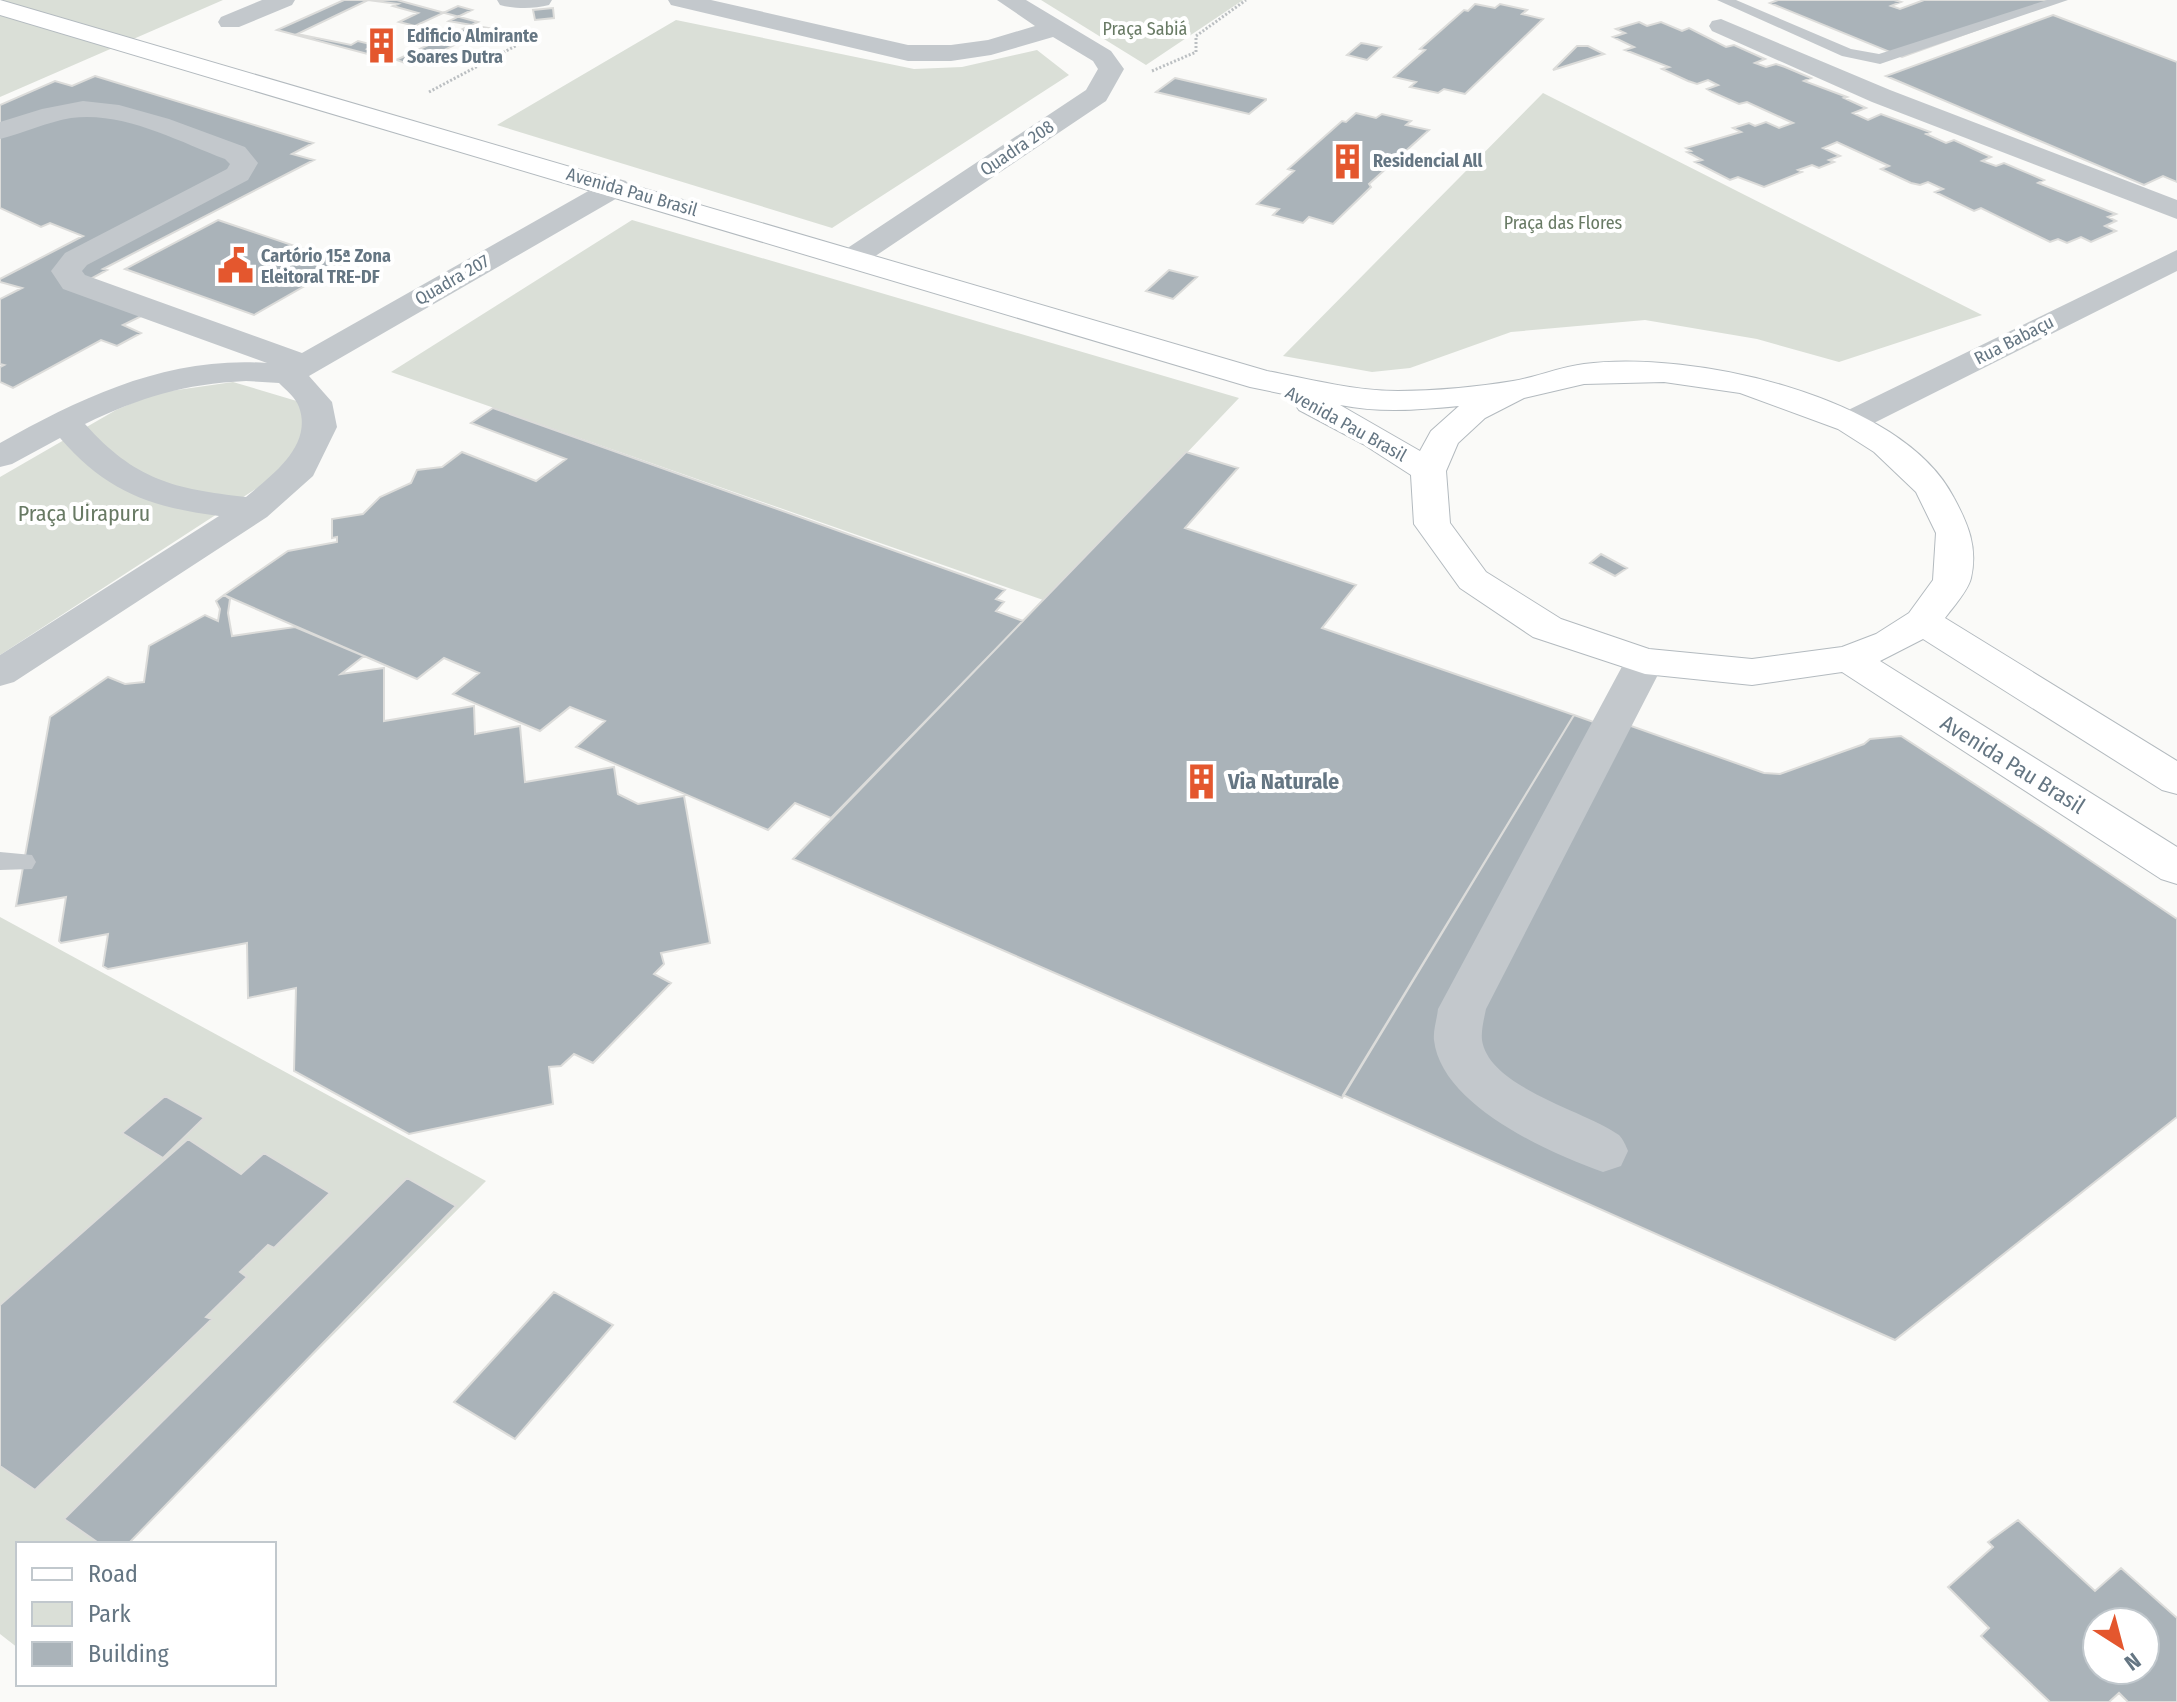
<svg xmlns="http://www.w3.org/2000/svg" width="2177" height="1702" viewBox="0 0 2177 1702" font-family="'Fira Sans Condensed',sans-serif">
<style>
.green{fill:#dadfd7}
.building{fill:#aab3b9;stroke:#dcdcda;stroke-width:2;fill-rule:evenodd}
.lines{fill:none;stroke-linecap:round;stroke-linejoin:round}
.secondary-casing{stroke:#b3babf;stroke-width:2}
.path{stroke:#bbbfc2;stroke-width:3;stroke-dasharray:2 2;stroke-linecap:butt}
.lane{fill:#c3c8cc;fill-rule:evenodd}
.street{fill:#c3c8cc;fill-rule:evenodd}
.secondary{fill:#fff;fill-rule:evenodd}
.labels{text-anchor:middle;stroke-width:8;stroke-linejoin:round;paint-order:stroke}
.far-park-label{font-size:18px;fill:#687a64;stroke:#fff}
.far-poi-label{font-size:18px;font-weight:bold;fill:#657683;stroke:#fff;text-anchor:start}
.far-street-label{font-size:18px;fill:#657683;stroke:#fff}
.park-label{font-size:22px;fill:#687a64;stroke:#fff}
.street-label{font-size:22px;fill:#657683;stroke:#fff}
.poi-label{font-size:22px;font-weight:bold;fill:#657683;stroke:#fff;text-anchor:start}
</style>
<rect width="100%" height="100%" fill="#fafaf8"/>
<path class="green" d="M0 0H223L0 97Z
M1041 0H1243L1146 65Z
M676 20 914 69 962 67 1037 50 1069 75 832 228 497 125Z
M1543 93 1982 315 1839 362 1757 339 1645 320 1511 332 1410 368 1372 372 1283 356Z
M632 220 1239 398 1046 601 391 372Z
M233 382 300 402 315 438 271 479 0 655V477L116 410 156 393Z
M0 917 486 1181 125 1544H18V1648L0 1634Z"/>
<path class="building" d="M344 0H397L478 22 394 61 277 30Z
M368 0 398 4 393 6 418 13 399 22 415 26 458 6 472 10 449 21 488 28 413 66 367 49 374 45 358 41 351 45 297 34Z
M1778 0H1894L1901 2 1891 6 1900 9 1924 0H2059L1902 57 1770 3Z
M1475 4 1495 8 1500 4 1527 10 1522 14 1543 19 1465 94 1444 89 1438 93 1410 87 1416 82 1394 77 1425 50 1420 49 1464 10 1468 11Z
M553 8 554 18 535 20 533 10Z
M2053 15 2177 62V182L2163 176 2144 185 1886 76Z
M1639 22 1647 26 1661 22 1682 31 1689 28 1726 47 1734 45 1765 59 1755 63 1766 67 1776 64 1785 67 1811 78 1804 81 1847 97 1844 98 1866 108 1853 113 1868 120 1881 114 1930 132 1926 134 1946 143 1954 140 1991 157 1982 161 1996 166 2004 163 2044 180 2038 183 2116 214 2108 217 2116 221 2105 226 2116 231 2091 242 2081 237 2067 243 2058 239 2050 242 1981 208 1974 211 1935 192 1943 189 1928 182 1920 185 1911 183 1881 169 1889 166 1837 142 1823 148 1840 156 1829 160 1834 162 1819 168 1812 165 1798 170 1802 172 1764 187 1738 177 1730 180 1695 162 1702 160 1687 152 1691 151 1686 148 1741 132 1733 128 1749 123 1755 126 1766 122 1779 128 1793 123 1747 102 1739 104 1712 92 1707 89 1718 85 1708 80 1697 84 1688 81 1662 69 1669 67 1625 50 1634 47 1613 37 1625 33 1616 29Z
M1361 43 1367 44 1381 47 1367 60 1347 55Z
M1577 46H1588L1604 54 1553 70Z
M95 76 313 143 292 154 314 160 103 269 107 270 83 283 156 309 123 325 141 333 117 346 101 340 13 388 0 382V367L4 365 0 364V299L22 288 0 282V279L83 236 50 223 41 227 0 208V105L55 81 72 86Z
M1175 78 1266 99V100L1249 114 1156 92Z
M1356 113 1376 118 1382 114 1411 121 1406 125 1429 130 1369 184 1371 187 1333 224 1309 217 1303 223 1273 215 1279 209 1257 204 1294 171 1288 169 1342 121 1346 122Z
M218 220 345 263 254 315 125 269Z
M1169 270 1197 277 1173 299 1146 291Z
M493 408 1005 590 996 599 1004 602 996 611 1023 621 831 818 795 803 768 830 576 747 605 721 570 707 540 731 453 694 479 673 444 658 417 679 224 595 288 551 337 542V537L332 538V519L363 514 380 497 411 483 417 470 442 467 462 452 536 481 566 459 471 423Z
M1186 452 1238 468 1185 528 1356 585 1322 628 1574 715 1342 1098 793 859Z
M1601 554 1627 568 1615 576 1590 563Z
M224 595 230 599 228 613 232 636 295 627 364 656 341 674 384 668V721L474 706 475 734 520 726 525 782 614 767 618 794 638 804 684 796 710 943 661 953 664 964 654 974 671 983 593 1063 574 1054 561 1066 549 1067 553 1104 409 1134 294 1071 296 988 248 998 247 943 108 969 103 966 108 934 61 943 59 941 66 897 16 906 50 717 108 677 125 684 144 682 149 646 205 615 218 621 220 609 216 601Z
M1574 715 1613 729 1617 721 1764 773 1780 774 1864 744 1870 739 1901 736 2042 828 2177 919V1117L1895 1340 1343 1095Z
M165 1096 204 1118 163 1158 122 1133Z
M188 1139 241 1174 264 1153 330 1193 274 1248 268 1245 240 1272 247 1277 206 1317 212 1319 35 1490 0 1466V1305Z
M407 1178 456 1206 128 1544H100L64 1519Z
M554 1292 613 1325 515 1439 454 1402Z
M2018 1520 2095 1591 2121 1568 2177 1618V1702H2128L2119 1693 2109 1702H2050L1981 1636 1989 1628 1948 1587 1993 1547 1988 1542ZM2097 1622H2145V1670H2097Z"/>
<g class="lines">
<defs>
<path id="secondary" d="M0 0 1267 371C1310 379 1354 391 1398 391 1435 391 1477 387 1513 381 1537 377 1560 367 1584 364 1689 350 1902 395 1954 498 1968 524 1978 547 1971 578 1968 591 1953 607 1945 618L2177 761V794L2162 790 1923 639 1880 661 2177 847V884L2161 879 1842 672 1752 685 1645 674 1533 637 1460 588 1414 524 1411 475 1363 444 1299 410 1294 403 1298 397 1250 387 0 15ZM1664 382 1740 393 1838 429 1874 452 1916 492 1936 533 1933 580 1909 613 1876 634 1842 647 1752 659 1649 649 1561 619 1486 572 1450 523 1446 471 1458 443 1485 418 1524 398 1584 384ZM1340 405C1380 413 1418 410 1459 406L1431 431 1420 451Z"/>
</defs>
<use href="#secondary" class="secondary-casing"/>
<path class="path" d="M1152 71 1196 52V36L1246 0
M429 92 523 42"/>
<path class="lane" d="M1717 0H1736L1851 49 1879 54 2047 0H2068L1880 64 1842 56Z
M0 852 32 855 36 862 32 869 0 870Z"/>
<path class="street" d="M262 0H295L292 5 239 27H221L218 22 221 17Z
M497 0H552L549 5C534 9 515 9 500 5Z
M668 0H711L908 45H951L988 40 1035 26 997 0H1026L1111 51 1124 69 1106 101 865 263 854 266 843 263 839 257 843 251 1086 90 1098 69 1093 61 1053 37 991 55 951 61H908L671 5Z
M1721 19 1890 90 2177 200V219L1872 102 1712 31 1709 26 1712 21Z
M83 101 119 105 169 119 245 147 258 163 248 180 87 265 82 271 85 275 302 353 606 181 616 178 626 181 630 187 626 193 309 376 332 402 337 427 313 476 267 517 14 682 0 686V655L219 516C149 507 106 491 60 438L12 464 0 467V443C84 396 168 356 267 363L63 289 51 271 65 253 227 169 230 164 225 159C177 141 124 111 71 118 47 122 24 133 0 139V122L42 109ZM246 381 279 383C286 390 296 398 299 407 313 446 272 475 246 497 174 489 135 480 85 424 141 397 184 384 246 381Z
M2177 250V271L1862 429 1850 432 1838 429 1833 422 1838 415Z
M1645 648 1659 652 1665 661 1486 1009C1484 1019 1481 1030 1482 1040 1489 1088 1586 1111 1619 1135 1623 1139 1626 1146 1628 1151L1621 1166 1603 1172C1549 1153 1441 1105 1434 1040 1433 1030 1437 1019 1438 1009L1625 661 1631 652Z"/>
<use href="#secondary" class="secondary"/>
</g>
<defs>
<symbol id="building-bare" viewBox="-9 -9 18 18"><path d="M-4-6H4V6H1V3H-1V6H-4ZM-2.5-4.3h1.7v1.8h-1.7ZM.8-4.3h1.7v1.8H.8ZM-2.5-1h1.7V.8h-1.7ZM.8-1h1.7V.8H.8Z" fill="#e4572e" stroke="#fff" stroke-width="2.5" paint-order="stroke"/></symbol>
<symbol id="civic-bare" viewBox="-9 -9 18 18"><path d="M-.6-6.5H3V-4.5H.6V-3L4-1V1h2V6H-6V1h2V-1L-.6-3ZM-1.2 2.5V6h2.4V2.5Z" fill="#e4572e" stroke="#fff" stroke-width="2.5" paint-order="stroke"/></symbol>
</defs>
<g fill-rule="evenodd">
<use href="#building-bare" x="356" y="20" width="51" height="51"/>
<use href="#building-bare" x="1322" y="136" width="51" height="51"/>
<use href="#civic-bare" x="210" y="240" width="51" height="51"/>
<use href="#building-bare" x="1176" y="756" width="51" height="51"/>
</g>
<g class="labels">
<g class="far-park-label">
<text x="1145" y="35">Praça Sabiá</text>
<text x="1563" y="229">Praça das Flores</text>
</g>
<g class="far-poi-label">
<text x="407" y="42">Edificio Almirante<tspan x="407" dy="21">Soares Dutra</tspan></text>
<text x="1373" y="167">Residencial All</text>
<text x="261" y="262">Cartório 15ª Zona<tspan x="261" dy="21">Eleitoral TRE-DF</tspan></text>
</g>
<g class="far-street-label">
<text transform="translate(1017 148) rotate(-34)" y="6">Quadra 208</text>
<text transform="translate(632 192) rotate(16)" y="6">Avenida Pau Brasil</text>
<text transform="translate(452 280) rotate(-30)" y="6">Quadra 207</text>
<text transform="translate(2014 340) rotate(-27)" y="6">Rua Babaçu</text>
<text transform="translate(1346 424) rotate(29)" y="6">Avenida Pau Brasil</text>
</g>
<g class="park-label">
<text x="84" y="521">Praça Uirapuru</text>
</g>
<g class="street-label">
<text transform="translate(2013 764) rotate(32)" y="8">Avenida Pau Brasil</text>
</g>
<g class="poi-label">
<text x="1228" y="789">Via Naturale</text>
</g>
</g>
<rect x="16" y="1542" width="260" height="144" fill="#ffffff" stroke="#c1c8cd" stroke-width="2"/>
<rect x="32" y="1568" width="40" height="12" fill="#ffffff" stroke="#c1c8cd" stroke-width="2"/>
<text x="88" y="1582" font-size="24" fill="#657683">Road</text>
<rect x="32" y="1602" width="40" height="24" fill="#dadfd7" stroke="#c1c8cd" stroke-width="2"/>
<text x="88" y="1622" font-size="24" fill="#657683">Park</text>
<rect x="32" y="1642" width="40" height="24" fill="#aab3b9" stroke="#c1c8cd" stroke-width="2"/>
<text x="88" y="1662" font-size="24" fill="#657683">Building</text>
<g transform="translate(2121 1646) rotate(144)"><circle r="38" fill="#ffffff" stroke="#c1c8cd" stroke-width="2"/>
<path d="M0-6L14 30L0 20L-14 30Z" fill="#e4572e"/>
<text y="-12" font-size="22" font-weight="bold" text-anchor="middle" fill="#657683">N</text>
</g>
</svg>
